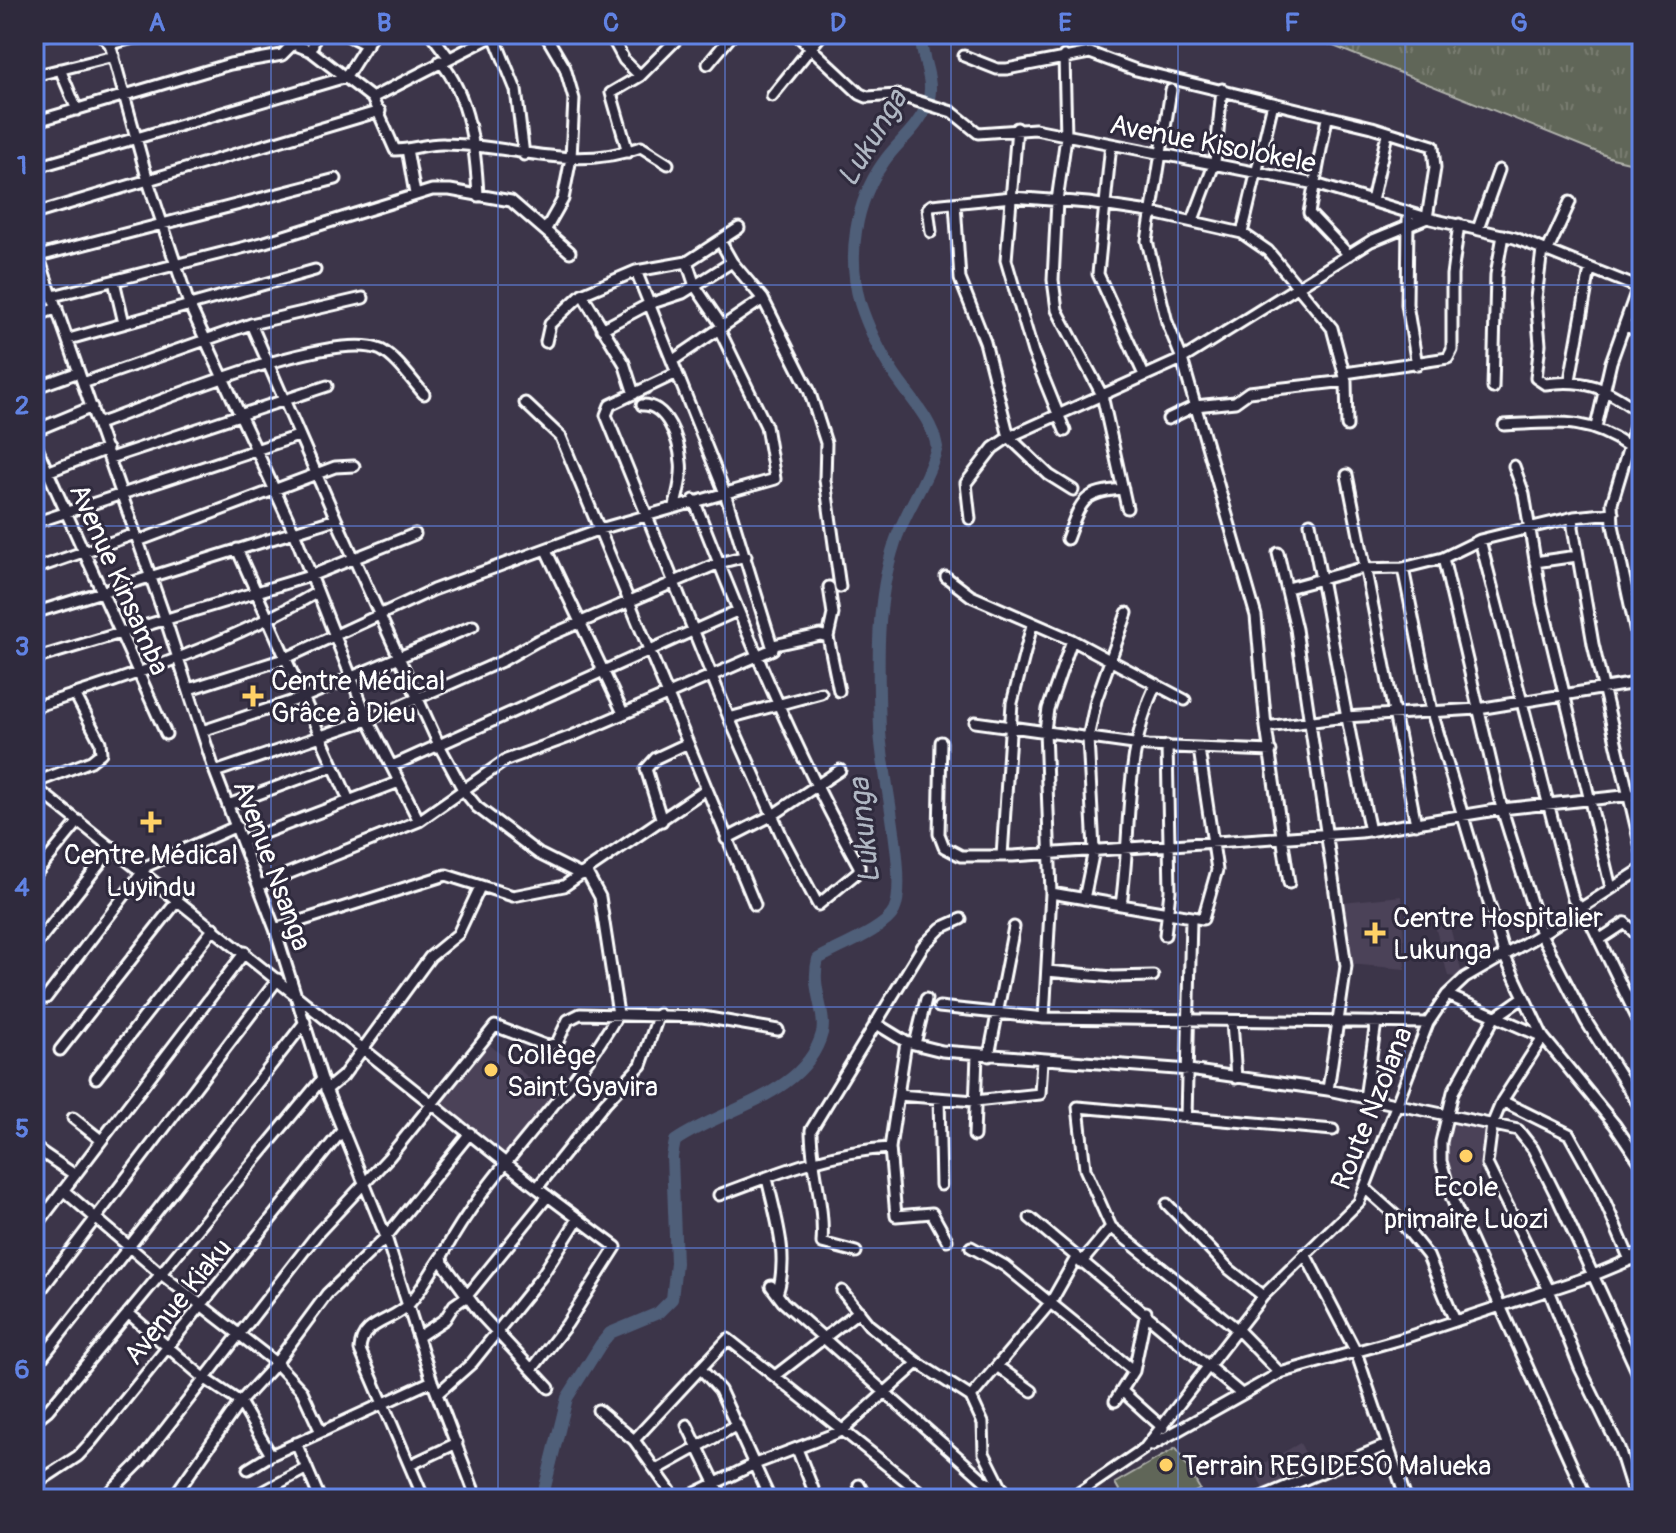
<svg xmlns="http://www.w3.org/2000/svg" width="1676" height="1533" viewBox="0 0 1676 1533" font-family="Pangolin,sans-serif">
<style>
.built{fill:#4c4258}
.grass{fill:url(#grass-tufts);stroke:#b0b2ac;stroke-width:2}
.garden{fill:#616658;stroke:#b0b2ac;stroke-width:2}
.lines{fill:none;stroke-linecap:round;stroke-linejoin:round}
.river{stroke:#505e79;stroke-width:12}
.minor-casing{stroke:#fff;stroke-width:15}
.minor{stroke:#2f2a3d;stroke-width:9}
.grid{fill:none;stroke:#6183e4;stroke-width:2;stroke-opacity:0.55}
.poi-dot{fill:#ffd166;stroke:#2f2a3d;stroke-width:3}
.labels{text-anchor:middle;stroke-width:6;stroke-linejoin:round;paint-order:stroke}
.street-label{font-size:28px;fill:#fff;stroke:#2f2a3d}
.poi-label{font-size:28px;fill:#fff;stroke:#2f2a3d;text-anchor:start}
.water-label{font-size:30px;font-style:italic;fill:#b0b7c3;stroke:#2f2a3d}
.neatline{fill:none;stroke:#6183e4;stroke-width:3}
.grid-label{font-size:26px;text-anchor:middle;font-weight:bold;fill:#6183e4}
</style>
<defs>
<pattern id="grass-tufts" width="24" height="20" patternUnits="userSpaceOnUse" patternTransform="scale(2)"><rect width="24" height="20" fill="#616658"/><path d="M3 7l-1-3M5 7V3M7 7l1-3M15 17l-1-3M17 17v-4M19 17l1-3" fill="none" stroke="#797d71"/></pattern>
</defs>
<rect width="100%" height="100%" fill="#3c3549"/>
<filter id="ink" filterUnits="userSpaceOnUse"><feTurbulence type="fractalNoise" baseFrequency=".0125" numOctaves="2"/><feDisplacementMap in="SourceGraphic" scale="16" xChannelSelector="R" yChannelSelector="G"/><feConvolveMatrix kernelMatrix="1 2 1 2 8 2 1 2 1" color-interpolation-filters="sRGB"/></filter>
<g filter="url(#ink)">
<path class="built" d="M1402 896 1405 969 1349 964 1342 902Z
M1447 915 1463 978 1448 976 1433 918Z
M485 1041 554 1099 507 1157 438 1104Z
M1452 1120 1489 1128 1477 1186 1448 1181 1444 1162Z
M1300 1443 1314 1470 1265 1494 1254 1469Z"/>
<path class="grass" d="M1207 34H1642V165L1612 158 1326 43Z"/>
<path class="garden" d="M1176 1448 1200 1489 1182 1499H1124L1115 1483Z"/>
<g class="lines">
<path class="river" d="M542 1499 567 1398 601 1344 610 1333 658 1313 672 1299 676 1263 672 1157 675 1141C722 1108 805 1096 822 1033 827 1013 810 988 818 959 836 948 885 930 894 911 909 881 881 770 880 730 878 667 875 602 895 542 906 509 928 481 937 447 932 419 910 398 894 374 881 355 867 325 860 303 847 256 855 203 883 163 897 142 917 130 927 105 937 80 919 58 921 34"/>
<defs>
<path id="minor" d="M100 34 110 44 148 181 189 304 294 532 368 720 419 821
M268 34 311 51 372 98 395 150C412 150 428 143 444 144 513 144 571 173 641 147L668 164
M345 34 367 45
M431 34 449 58
M545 34 565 68 574 99 571 158 563 199 546 229
M610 34 624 60 640 76
M796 34 860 94 867 97 897 95 952 112 978 133 1035 129 1315 184 1427 218 1515 238 1642 289
M34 36 48 34
M494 36 516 90 524 155
M110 44 134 38 218 34
M311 51 316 34
M964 56 997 69H1007L1090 53 1136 70 1372 127 1433 146 1435 168 1427 218 1371 241 1182 359 1009 437 993 448 966 483 970 519
M1064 56 1066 137 1057 201 1053 280 1057 310 1102 395 1127 508
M440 61C470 96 476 152 478 196
M708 64 733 34
M60 69 77 110
M34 76 114 56
M1171 90 1147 241 1167 322 1182 359 1256 616 1266 727 1289 883
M772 96 822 34
M372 98 497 34
M1327 118 1309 213 1349 255
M34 122 230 64 282 55 292 45
M1017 128 1006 260 1033 352 1065 431
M1111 144 1098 274 1144 375
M407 149 415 194
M628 152 611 93 640 76 682 34
M34 168 346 77 373 34
M1372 201 1387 134
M955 203 960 279 985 342 1009 437 1049 475 1073 490
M34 214 380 111
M1193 220 1215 162 1222 89
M1408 220 1407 304 1417 365
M1478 229 1499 170
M931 232 928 208 932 205 1012 197 1088 203 1149 212 1242 233 1268 251 1332 328 1346 381 1347 426
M1242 233 1273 103
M720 241 732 262 763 299 809 390 826 443 825 480 840 587
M34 244 165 618 215 772 275 929 322 1079 386 1237 432 1381 477 1499
M1542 250 1536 298 1540 344 1536 378 1545 384C1586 378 1605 388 1638 411
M1547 252 1570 202
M39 256 336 179
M687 262 695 286 723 327
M114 281 124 323
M582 294 624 363 634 394
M53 296 265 242 432 190H450L511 201 570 252
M34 317 57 308
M251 324 336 519 439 745 464 791 477 807 539 854 581 875 587 873
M1625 325 1642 334
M602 329 649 304 683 293 732 262
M69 339 315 270
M546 342 550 324 582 294 636 271 687 262 739 228
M672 361 763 299
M677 373 610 405 606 415 729 718 784 841 818 905 859 871V866C793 748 743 625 694 500
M1345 373 1448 358 1452 350V275L1459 224
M1570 380 1590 269
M83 383 251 324 363 298
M34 388 79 372
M1493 388 1496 275 1503 235
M525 403 561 437 755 905
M1642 403 1612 503 1613 525 1642 661
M642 405C667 404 679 440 681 462 683 476 678 492 675 506
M1168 419 1195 406 1235 402 1249 392 1346 381
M98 424C152 405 332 328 381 350 397 358 412 381 424 394
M1504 425C1554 423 1585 416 1628 446
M1596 427 1611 362 1638 287
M34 431 92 407
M34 441 166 734
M110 458 327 386
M1514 466 1524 494 1542 602 1611 888
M1347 475 1416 824
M34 477 107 449
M1574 517 1573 527 1593 644 1642 852
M34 523 298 436
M1310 523C1331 625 1347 728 1370 831
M1067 539C1081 502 1081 492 1123 489
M1480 540 1573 899 1591 923 1642 1028
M138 541 335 467 354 466
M237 549 348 798
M546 550 623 713
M1278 553 1296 629 1346 966 1328 1090
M1443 558 1502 809 1541 934 1586 1021 1642 1110
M1535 562 1577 556
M1403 568 1432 712 1505 957 1543 1037 1615 1125 1642 1165
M34 569 135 534
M946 577 971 596 1072 640 1185 700
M829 587 833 614 828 637 839 691
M1288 588 1358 569 1403 568 1443 558 1480 540 1574 517 1613 513
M34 613 336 519
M774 645 820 635 828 637
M34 659 310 576 415 534
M189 689 284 659 433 590 600 529 775 479 766 426 719 329
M34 707C132 677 227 644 316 593
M729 718 821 693
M975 722 1148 746 1271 751
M1266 727 1345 717 1478 709 1642 682
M202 731 302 698 473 626
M941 742 939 834 944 847 961 856H1013L1361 832 1502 809 1642 794
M392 766 737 611
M215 772 368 720 502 661 537 641 719 563 746 556
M34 783 91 761 101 753 100 742 75 694
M34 786 537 1188 616 1247 567 1324 533 1368
M228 805 334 766
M662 821 646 769 656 758 686 744
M726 839 773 815 840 770
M243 841 399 782
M1002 856 1012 703 1032 625
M34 876 79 821
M260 885 419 821 506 760 572 736 773 649 725 493 636 271
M1051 893 1203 919 1217 870 1199 749
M1084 899 1094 850 1088 738 1096 700 1127 613
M1121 905C1132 831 1123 752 1156 684
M275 929 446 875 513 896 564 886 705 790
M1165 935 1170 891 1167 746
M1599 940 1625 923 1642 940
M34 947 113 847
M1047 971 1113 977 1153 976
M1447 995 1543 1037 1502 1101 1492 1125 1487 1164 1549 1290 1580 1368 1619 1448 1635 1499
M1524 997 1494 1018 1453 1092 1441 1142V1161L1452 1199 1587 1499
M46 998 147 866 237 826
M939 1007 1044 1018 1428 1023
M1044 1018 1051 893 1045 730 1048 709 1072 640
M1232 1021 1236 1078
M875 1023 906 1042 942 1051 1189 1070 1328 1090 1518 1130 1533 1149 1559 1201 1642 1382
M906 1042 890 1148 896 1216 932 1213 947 1240
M915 1044 926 999
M60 1050 178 900
M989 1056 1014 927
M96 1078 214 928
M326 1090 343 1076 430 957 458 934 480 887
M898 1095 975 1101 1040 1094 1042 1060
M1365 1098 1376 1022
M939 1099 941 1185
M1502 1101 1569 1134 1600 1190 1630 1260 1642 1259
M1186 1117 1191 920
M73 1118 101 1140
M974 1136 977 1054
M34 1147 75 1175
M767 1178C775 1216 790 1256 777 1294
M537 1188 605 1103 641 1065 659 1014
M63 1190 161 1274 276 1363 302 1391 321 1432
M1367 1190 1396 1216 1428 1256 1455 1321
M719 1195C776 1174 829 1151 890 1148
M34 1200 48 1210
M1167 1204 1229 1269 1263 1296
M1030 1218 1240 1393
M1111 1227 1237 1329 1280 1373
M34 1229 245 952
M971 1247 1005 1266 1134 1371
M856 1252 822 1243C825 1204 811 1169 811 1130L923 946 941 928 961 919
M1305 1254 1356 1352 1406 1499
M1081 1263 1111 1227 1085 1169 1078 1107 1333 1130
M771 1286 783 1302 986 1482 1003 1489
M842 1291 869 1325 918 1363 971 1397 983 1423 984 1453 1007 1499
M34 1299 278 979
M128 1313 204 1378 240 1402 271 1455
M418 1337 445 1319 454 1305 467 1296 548 1196
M41 1359 305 1022
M997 1366 1032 1391
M701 1369 720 1390 770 1499
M775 1376 859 1311
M549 1388 482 1316 443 1263 442 1256C489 1168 569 1100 618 1014L600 897 587 873
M1123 1392 1163 1428
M437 1394 472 1363 541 1277 578 1219
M971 1397 1051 1302 1076 1258
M1115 1401 1134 1371 1146 1312
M598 1410 634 1440 676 1499
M34 1421 48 1410 322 1079
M687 1425 723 1499
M634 1440 728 1339 929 1499
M296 1443 320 1499
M1152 1445 1280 1373 1404 1338 1594 1275 1630 1260 1642 1250
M797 1449 817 1499
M410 1465 457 1443
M248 1469 271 1455 432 1381
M658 1469 737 1425
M34 1485 78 1456 91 1442 341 1132
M859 1485 867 1499
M103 1499 140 1462 318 1233 389 1157 495 1026 547 1046 557 1043 568 1020 580 1014 703 1017 778 1030
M172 1499 240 1402 276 1363 327 1294 386 1237 470 1133
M250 1499 307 1468
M424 1499 360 1350C361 1321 393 1322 409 1304 422 1290 431 1271 442 1256
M683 1499 755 1464 842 1431 918 1363
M1070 1499 1145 1448 1263 1296 1359 1202 1428 1023 1447 995 1465 978 1541 934 1642 869
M1257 1499 1387 1445"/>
</defs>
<use href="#minor" class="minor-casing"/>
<use href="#minor" class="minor"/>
</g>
</g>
<path class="grid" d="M271 34V1499M498 34V1499M725 34V1499M951 34V1499M1178 34V1499M1405 34V1499M34 285H1642M34 526H1642M34 766H1642M34 1007H1642M34 1248H1642"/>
<g class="poi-dot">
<path d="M249 684h8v8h8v8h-8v8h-8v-8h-8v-8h8z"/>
<path d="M147 810h8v8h8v8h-8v8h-8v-8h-8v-8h8z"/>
<path d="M1371 921h8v8h8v8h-8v8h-8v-8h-8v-8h8z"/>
<circle cx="491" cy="1070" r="8"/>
<circle cx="1466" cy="1156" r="8"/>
<circle cx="1166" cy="1465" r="8"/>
</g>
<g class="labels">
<g class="street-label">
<text transform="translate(1213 143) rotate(11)" y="10">Avenue Kisolokele</text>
<text transform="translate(120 579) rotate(66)" y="10">Avenue Kinsamba</text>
<text transform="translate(273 865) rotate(70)" y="10">Avenue Nsanga</text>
<text transform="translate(1371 1108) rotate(-68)" y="10">Route Nzolana</text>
<text transform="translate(177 1301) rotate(-51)" y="10">Avenue Kiaku</text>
</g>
<g class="poi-label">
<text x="271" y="690">Centre Médical<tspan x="271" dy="32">Grâce à Dieu</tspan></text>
<text x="151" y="864" text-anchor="middle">Centre Médical<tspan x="151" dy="32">Luyindu</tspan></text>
<text x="1393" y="927">Centre Hospitalier<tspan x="1393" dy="32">Lukunga</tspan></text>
<text x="507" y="1064">Collège<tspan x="507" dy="32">Saint Gyavira</tspan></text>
<text x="1466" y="1196" text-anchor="middle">Ecole<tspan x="1466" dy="32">primaire Luozi</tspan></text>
<text x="1182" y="1475">Terrain REGIDESO Malueka</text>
</g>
<g class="water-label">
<text transform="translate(872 138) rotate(-59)" y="10">Lukunga</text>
<text transform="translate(864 831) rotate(-96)" y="10">Lukunga</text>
</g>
</g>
<rect width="1676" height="1533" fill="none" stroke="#2f2a3d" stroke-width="88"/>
<rect x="44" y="44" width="1588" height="1445" class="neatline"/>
<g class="grid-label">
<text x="157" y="31">A</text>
<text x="384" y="31">B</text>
<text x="611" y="31">C</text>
<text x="838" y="31">D</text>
<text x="1065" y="31">E</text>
<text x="1292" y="31">F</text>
<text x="1519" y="31">G</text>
<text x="22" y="174">1</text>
<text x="22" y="414">2</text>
<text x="22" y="655">3</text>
<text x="22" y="896">4</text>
<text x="22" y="1137">5</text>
<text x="22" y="1378">6</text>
</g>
</svg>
